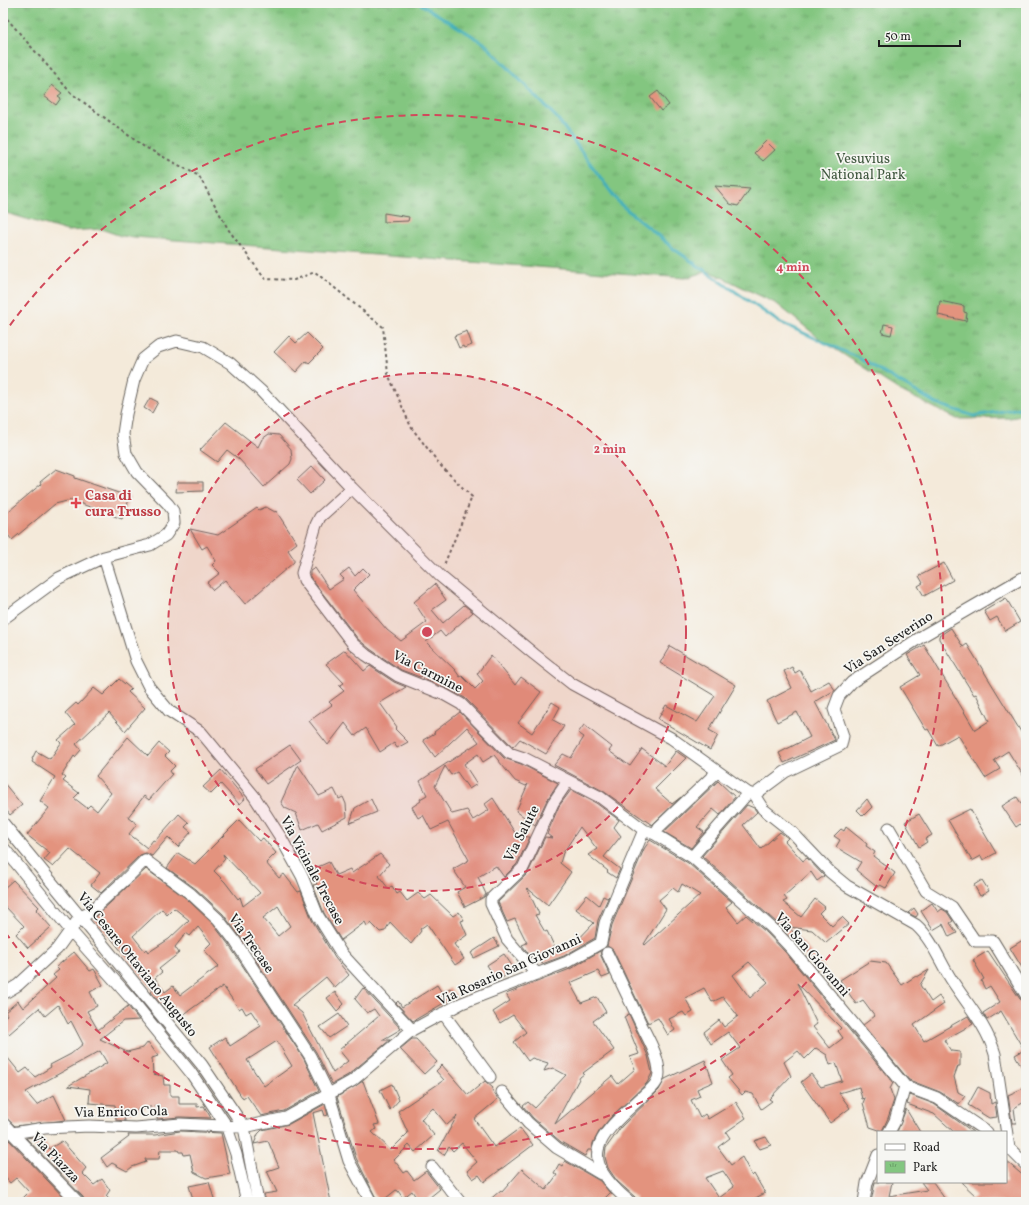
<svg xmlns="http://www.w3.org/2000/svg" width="1029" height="1205" viewBox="0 0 1029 1205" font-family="Vollkorn,serif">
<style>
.park{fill:url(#park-tufts);stroke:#50714e}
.pitch{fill:#83c680;stroke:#50714e}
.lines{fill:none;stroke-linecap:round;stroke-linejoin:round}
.stream{stroke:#40afbb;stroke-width:3}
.building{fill:#e3937e;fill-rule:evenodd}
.minor-casing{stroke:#68645e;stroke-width:13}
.path{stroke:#68645e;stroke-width:2;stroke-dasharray:3 3;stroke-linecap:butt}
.minor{stroke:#fff;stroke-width:11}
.ring{fill:none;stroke:#d1495b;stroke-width:2;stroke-dasharray:7 5}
.health-dot{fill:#e0444e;stroke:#f6f6f2;stroke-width:1.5}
.labels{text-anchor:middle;stroke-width:3.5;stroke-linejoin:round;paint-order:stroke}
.park-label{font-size:14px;fill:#40583f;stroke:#f6f6f2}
.health-label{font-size:14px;font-weight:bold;fill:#be3a42;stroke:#f6f6f2;text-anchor:start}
.street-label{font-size:14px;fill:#1c1c1c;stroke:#f6f6f2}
.centre{fill:#d1495b;stroke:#f6f6f2;stroke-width:2}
.ring-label{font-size:12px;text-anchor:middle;font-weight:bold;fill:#d1495b;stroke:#f6f6f2;stroke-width:3.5;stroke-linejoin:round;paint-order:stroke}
</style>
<defs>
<pattern id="park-tufts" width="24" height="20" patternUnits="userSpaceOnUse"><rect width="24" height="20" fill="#83c680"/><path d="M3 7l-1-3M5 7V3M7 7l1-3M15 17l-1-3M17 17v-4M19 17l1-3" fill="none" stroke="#6aa068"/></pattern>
</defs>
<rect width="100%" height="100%" fill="#f6f6f2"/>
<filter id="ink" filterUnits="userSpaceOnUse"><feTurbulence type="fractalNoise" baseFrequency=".025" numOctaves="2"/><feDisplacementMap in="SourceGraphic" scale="8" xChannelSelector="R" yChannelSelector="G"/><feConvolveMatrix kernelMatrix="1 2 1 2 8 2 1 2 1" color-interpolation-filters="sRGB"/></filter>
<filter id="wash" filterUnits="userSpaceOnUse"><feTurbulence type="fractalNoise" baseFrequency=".012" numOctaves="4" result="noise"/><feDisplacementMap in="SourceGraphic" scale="16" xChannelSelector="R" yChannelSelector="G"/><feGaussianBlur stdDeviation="0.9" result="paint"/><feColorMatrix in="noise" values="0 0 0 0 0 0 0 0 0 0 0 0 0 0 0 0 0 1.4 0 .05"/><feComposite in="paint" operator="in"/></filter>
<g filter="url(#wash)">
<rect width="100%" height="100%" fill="#f4eada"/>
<path class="park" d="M3 3H1026V415L1010 418 957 419 899 390 824 342 777 304 709 271 685 278 121 236 101 229 67 231 3 212Z"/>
<path class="pitch" d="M1026 194V211L1018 201Z"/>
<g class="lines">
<path class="stream" d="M419 3 484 43 557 118 619 203 674 249 779 322 859 358 937 404 974 416 1026 407"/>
</g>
<g id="blocks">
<path class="building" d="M52 85 62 93 58 96 61 98 56 105 44 96Z
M658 91 669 105 661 111 650 97Z
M766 141 775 150 763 161 754 153Z
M715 186 750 189 738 206 730 204Z
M384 213 409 217 408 221 384 222Z
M940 301 964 306V312L967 313 966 321 938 315Z
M884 324 893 326 891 335 882 333Z
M467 331 472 345 464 348 463 346 459 348 454 336Z
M307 333 323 349 309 363 306 361 296 372 274 352 289 336 296 343Z
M150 398 158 402 152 413 144 408Z
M226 422 258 447 262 439 269 434 279 435 291 449 292 459 290 464 264 487 239 459 227 450 217 462 200 450Z
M312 466 325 480 310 494 297 480Z
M56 469 75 476V478L130 497 122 519 71 500 55 504 12 540 3 529V516L41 484 40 482Z
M177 482H203V491L176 492Z
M266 507 275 512 276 511 297 543 288 550 294 559V562L245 604 225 580 213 590 207 583 220 573 212 565 216 561 207 546 202 549 190 529 218 535 257 508 259 510Z
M944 563 953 580 924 596 918 586 923 583 919 576Z
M315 568 329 589 344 579 340 575 349 568 355 576 363 568 369 574 353 590 387 630 401 641 427 622 414 602 435 584 446 600 432 610 443 623 464 605 473 612 445 637 440 631 426 642 455 670 460 677 462 676 475 689 483 681 477 674 491 655 515 685 521 677 541 692 518 723 532 733 552 702 560 707 553 720 564 726 546 754 520 739 513 747 465 698 448 689 423 679 427 673 420 677 401 670 370 649 358 639 310 577V571Z
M1006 598 1020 622 1005 631 997 617 990 621 984 611Z
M951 628 963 647 967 644 1026 740V780L1008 751 994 760 1000 769 985 778 958 735 938 746 928 729 926 730 900 687 920 675 907 655 924 645 975 730 989 721 976 694 974 695 939 639V636Z
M670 646 736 685 709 730 718 735 710 750 658 719 666 705 697 722 715 696 660 663Z
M345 650 364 671 370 666 394 682 406 687 380 703 397 727 395 729 408 742 397 748 394 743 380 752 366 728 355 736 345 723 328 745 309 721 332 705 329 702 344 691 339 686 344 683 326 664Z
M792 667 795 673 800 670 811 691 829 681 835 690 815 702 835 740 784 763 779 753 810 737 797 712 777 722 767 701 792 688 784 671Z
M119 679 131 689 128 692 145 708 125 731 109 713 76 744 81 750 75 757 74 756 62 775 66 778 63 781 79 793 74 798 87 808 90 805 97 811 111 793 96 776 128 737 148 756 159 743 169 752 165 756 175 766 170 771 172 774 149 800 144 796 128 817 137 824 129 834 147 848 153 840 155 841 179 814 189 823 185 827 191 832 178 847 168 837 152 856 146 853 140 855 101 893 91 885 100 873 70 849 53 867 44 860 50 853 27 835 49 808 40 801 55 777 32 762 33 760 32 759 36 751 50 759 61 743 58 740 75 725 65 713 76 703 78 705 94 688 103 695Z
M460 712 504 758 521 764 558 783 547 800 535 825 516 811 528 784 526 786 515 781 494 755 483 762 478 754 464 764 477 784 469 789 457 772 451 775 445 766 435 786 452 814 467 810 473 820 489 810 485 804 493 798 517 836 530 837 517 864 504 877 496 866 478 877 486 894 484 897 465 907 457 892 465 887 453 869 469 860 448 822 431 830 423 815 418 818 412 807 421 801 420 799 427 795 420 781 479 742 467 727 435 757 423 740 435 733 434 732Z
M584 725 612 747 609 751 630 766 642 749 665 766 676 751 686 758 655 789 672 804 681 797 652 825 603 791 554 765 563 754 571 758 584 737 578 733Z
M290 745 301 760 266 784 255 769Z
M298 765 319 796 334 789 339 799 343 797 346 804 347 817 322 830 318 823 302 830 296 813 285 808 281 802Z
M221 770 245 799 239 804 221 784 211 794 203 787Z
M718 781 735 797 720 815 713 809 697 827 704 832 691 848 664 832Z
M3 782 22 805 10 815 3 806Z
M571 790 596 803 619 820 614 827 621 836 604 857 620 869 616 878 607 872 608 871 588 855 597 849 580 827 563 853 560 863 571 872 548 905 527 888 539 914 535 915 545 932 547 931 557 952 570 944 572 946 594 923 576 909 587 895 599 905 603 896 607 898 609 896 598 920 595 938 564 956 542 964 538 953 531 957 522 945 527 943 515 919 507 922 498 902 528 873 545 837 552 838 547 834 559 806Z
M1017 797 1026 811V820L1016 827 1002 806Z
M371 799 377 812 350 823 355 808Z
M867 799 872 807 863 816 857 810Z
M747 805 754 808 757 812 743 825 761 849 780 832 788 838 785 841 803 861 807 858 824 876 817 881 811 872 784 896 787 900 783 902 801 917 815 899 825 907 819 913 832 926 842 917 849 924 826 943 812 930 789 927 825 969 820 973 777 923 702 856Z
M970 809 996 853 983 860 981 856 972 861 948 820Z
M919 814 932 835 925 839 927 842 919 847 905 822Z
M239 820 259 841 263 838 276 853 266 863 279 878 284 874 298 892 301 891 312 920 335 958 349 975 335 988 326 977 292 1005 302 1013 333 1073 348 1061 339 1050 379 1016 374 1009 367 1013 355 999 363 988 401 1029 382 1040H390L348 1075 332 1084 316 1052 253 956 261 949 250 937 244 942 223 914 196 889 167 868 178 853 195 864ZM223 854 260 893 243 906 240 897 238 899 225 882 214 871 225 859ZM278 906 290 926 278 936 263 918Z
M846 827 867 844 866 846 875 852 873 856 895 873 886 888 880 885 877 887 856 870 861 862 836 847 840 840 834 836 841 829 844 831Z
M650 840 688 863 732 902 726 907 738 922 746 915 767 933 786 953 893 1083 890 1089 894 1100 888 1118 882 1131 870 1127 863 1103 865 1098 862 1099 859 1087 839 1093 850 1108 830 1123 801 1082 811 1074 821 1087 842 1081 836 1063 830 1065 827 1055 816 1048 805 1059 798 1051 784 1062 791 1076 769 1099 772 1101 761 1109 753 1094 745 1092 742 1095 728 1078 732 1075 722 1060 740 1048 728 1032 711 1044 704 1032 719 1020 724 1027 738 1016 723 997 712 1002 704 988 685 998 693 1012 686 1016 683 1012 669 1019 675 1030 668 1035 658 1018 648 1023 613 950 607 946 612 925 644 849ZM682 884 700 895 645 945 644 944 666 909 659 900 673 888 678 892ZM749 962 768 982 750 998 733 975ZM797 983 841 1028 838 1031 843 1038 830 1048 813 1027 817 1024Z
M380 854 389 864 379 876 388 888 392 886 397 894 400 892 407 901 418 893 425 899 431 895 453 916 459 912 464 920 461 921 467 935 454 944 464 959 455 965 427 924 420 929 421 931 411 944 390 922 385 931 380 932 371 923 367 926 365 922 341 940 324 913 313 885 317 884 311 870 329 862 336 875 350 869 352 873Z
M146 869 187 899 213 924 229 945 304 1059 319 1091 284 1111 261 1116 247 1096 243 1099 210 1047 225 1037 230 1046 261 1026 251 1011 246 1014 242 1007 239 1009 223 986 183 1015 175 1006 167 1012 151 992 153 990 109 936 93 919ZM174 908 189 920 169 939 149 952 147 949 145 951 133 936 162 909 167 915ZM198 927 211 943 204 950 219 966 180 995 173 986 165 992 155 978 162 972 159 969 179 953 175 947 186 933 190 936ZM277 1041 292 1066 264 1086 247 1060Z
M13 880 39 907 36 910 51 927 28 948 16 934 24 926 3 904V889Z
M982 880 989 891 980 896 974 885Z
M932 903 938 912 942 909 947 912 953 921 950 923 957 933 949 937 943 924 933 930 921 911Z
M914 908 918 914 916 917 908 913Z
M494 938 499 946 474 958 471 953Z
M1026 938V974L1010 948Z
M600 951 601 956 610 975 602 978 598 971 570 983 581 1003 597 997 606 1012 593 1021 614 1050 583 1073 584 1074 580 1077 555 1124 612 1076 618 1084 635 1069 630 1057 639 1054 624 1017 629 1014 648 1056 652 1073 647 1083 611 1117 600 1130 593 1143 592 1150H588L585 1156 561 1142 533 1118 523 1106 528 1102 535 1108 566 1075 553 1068 544 1071 548 1063 532 1058 528 1061 514 1042 526 1032 513 1015 500 1023 493 1012 510 1001 506 994 570 969Z
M988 951 1020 999 1026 1002V1074L1015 1055 1024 1050 1001 1011 987 1020 983 1013 1000 1002 990 986 985 989 981 981 984 979 973 960Z
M74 952 90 971 94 969 103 985 90 992 97 1006 87 1011 98 1030 128 1006 139 1020 123 1021 100 1039 127 1052 143 1048 148 1042 158 1056 152 1058 153 1074 163 1076 164 1085H170V1096H179V1104H197V1107L204 1106 211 1118 180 1117 157 1119 159 1105 137 1110 124 1116 125 1121 116 1120 115 1105 89 1103 90 1089 68 1086 107 1063 100 1051 26 1092 37 1105 54 1095 66 1120 15 1126 3 1115V1052L20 1073 27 1068 35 1077 51 1067 50 1065 71 1054 83 1044 71 1021 68 1024 58 1005 45 1016 39 1008 9 1034 3 1027V1018L7 1015 5 1012 18 1001 23 1008 56 978 53 975 59 970 56 967Z
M504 954 515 970 497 981 487 965Z
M870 961 886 963 902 985 916 976 917 977 929 970 920 985 931 1002 939 996 944 1004 914 1025 924 1041 968 1016 973 1024 944 1040 951 1051 960 1052V1066H958L954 1077 958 1092 965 1096 959 1104 940 1092 909 1080 863 1025 875 1016 863 1000 856 1004 840 980Z
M437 985 442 993 450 988 456 996 413 1021 396 1003 398 1001 402 1007Z
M335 992 344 1004 337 1011 327 998Z
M339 1014 347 1026 329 1038 320 1027Z
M412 1039H416L437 1062 424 1074 400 1049Z
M705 1060 713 1082 697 1089 700 1096 691 1100 700 1118 705 1114 708 1119 736 1102 746 1118 726 1132 730 1138 718 1147 731 1165 742 1157 752 1176 754 1174 765 1193 748 1202H637L635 1197 617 1181 608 1168 605 1157 606 1148 621 1127 659 1090 665 1079ZM723 1171 734 1187 719 1198 705 1178Z
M442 1065 468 1095 485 1081 493 1088 492 1090 498 1099 474 1119 494 1147 520 1128 533 1145 484 1182 479 1175 473 1179 467 1171 477 1162 462 1143 453 1151 449 1147 444 1155 438 1151 457 1116 447 1125 433 1108 421 1119 434 1135 415 1152 409 1145 394 1160 404 1173 407 1171 414 1180 426 1171 440 1189 424 1202H419L412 1191 403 1198 398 1191 396 1190 381 1202H378L356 1158 337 1097 363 1081 379 1124 374 1125 376 1129 372 1132 391 1150 408 1133 398 1111 444 1080 436 1071Z
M392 1084 399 1100 390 1110 380 1090Z
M978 1087 990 1093 991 1104 995 1102 997 1117 989 1118 968 1105Z
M1026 1087V1101L1014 1108 1016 1123H1012L1008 1095Z
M910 1095 934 1104 973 1132H954L934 1114 907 1104Z
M325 1104 328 1115 325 1116 323 1110 313 1113 331 1202H266L264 1194 277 1192 267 1171 279 1167 268 1141 254 1144 258 1134 262 1130 289 1124Z
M906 1109 920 1132H897Z
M180 1131 221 1133 230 1174 206 1178 194 1172 190 1154 184 1155 183 1152H179L178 1150H160L159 1159H145L146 1162 132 1167 127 1171 112 1163 107 1167 101 1158 129 1137 128 1135H155Z
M39 1136 49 1149 62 1141 86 1168 82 1173 94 1185 102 1179 110 1190 106 1196 112 1202H85L83 1197 26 1138Z
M766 1137 771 1145 760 1149 754 1141Z
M9 1140 68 1202H27L23 1198 29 1192 16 1178 10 1183 3 1175V1145Z
M565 1161 600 1181 610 1193 601 1202H587L582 1199 578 1202H567L563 1199 560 1202H487L501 1190 502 1192 522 1169 546 1190 557 1175 554 1173 559 1164 562 1166Z
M1006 1161 1026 1178V1202H968L976 1196 961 1182H1006Z
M209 1182 215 1202H194L189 1186Z
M875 1182H892L889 1196 927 1190 921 1182H933L947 1202H871Z"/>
</g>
</g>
<g filter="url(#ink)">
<use href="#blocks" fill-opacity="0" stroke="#68645e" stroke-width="1"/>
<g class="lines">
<defs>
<path id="minor" d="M352 488 320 517 316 525 302 573 304 580 353 644 366 655 398 676 445 695 461 704 509 753 524 758 600 797 644 830 655 834 692 857 772 928 791 948 905 1086 895 1121 889 1132
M104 557 136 661 149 687 169 711 201 732 254 796 281 838 302 876 318 916 341 953 412 1030
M3 619 59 578 104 557 150 545 166 535 174 523 173 511 168 504 137 472 126 453 123 434 126 414 134 380 143 359 158 347 177 341 203 347 230 363 261 391 352 488 440 576 534 654 572 684 671 738 748 793 754 795 763 809 792 832 830 872 847 886 916 925C932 939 940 962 951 979 967 1004 987 1026 995 1054L1009 1148
M754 795 785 772 841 745 843 736 834 709 839 696 852 682 924 635 1026 576
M3 823 202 1065 244 1127 258 1202
M889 828 926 891 952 907 975 941H993L1026 995
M655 834 659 827 717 772
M3 847 71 931 132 1000 191 1073 226 1125 236 1154 247 1202
M692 857 748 793
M607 953C618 976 629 999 640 1022 647 1037 659 1056 659 1073 659 1083 651 1089 644 1095 601 1135 572 1155 630 1202
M537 974 507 939 491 904V899L523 868 553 803 568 781
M3 994 18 985 57 949 80 917 89 913 125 880 145 860 191 894 218 919 235 941 310 1056 329 1095 349 1161 371 1202
M443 1013 490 1077
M905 1086 937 1098 987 1132
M502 1092 528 1123 557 1148 601 1174
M3 1123 12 1133 45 1128 89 1126 136 1128 180 1124 244 1127 286 1118 352 1081 412 1030 462 1003 567 962 601 943 605 923 644 830
M12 1133 78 1202
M1006 1145 1026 1165
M432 1167 460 1202
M864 1202 867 1183 878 1155"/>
</defs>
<use href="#minor" class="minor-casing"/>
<path class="path" d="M3 14 71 93 143 146 199 176 228 229 265 279 294 280 315 272 383 327 388 374 411 427 441 466 472 497 444 565"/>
<use href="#minor" class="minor"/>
</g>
</g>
<circle cx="427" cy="632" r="259" fill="#d1495b" fill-opacity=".12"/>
<g class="ring">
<circle cx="427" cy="632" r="259"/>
<path d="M3 335A517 517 0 1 1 3 929"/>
</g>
<path class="health-dot" d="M74 497h4v4h4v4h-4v4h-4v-4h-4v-4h4z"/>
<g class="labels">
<g class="park-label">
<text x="863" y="163">Vesuvius<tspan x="863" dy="16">National Park</tspan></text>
</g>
<g class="health-label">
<text x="85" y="500">Casa di<tspan x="85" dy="16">cura Trusso</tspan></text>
</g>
<g class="street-label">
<text transform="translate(888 642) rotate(-33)" y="5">Via San Severino</text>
<text transform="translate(428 671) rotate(27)" y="5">Via Carmine</text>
<text transform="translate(521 833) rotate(-63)" y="5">Via Salute</text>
<text transform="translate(313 870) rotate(62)" y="5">Via Vicinale Trecase</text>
<text transform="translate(252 943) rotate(55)" y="5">Via Trecase</text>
<text transform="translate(813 954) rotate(49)" y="5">Via San Giovanni</text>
<text transform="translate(138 964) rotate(51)" y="5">Via Cesare Ottaviano Augusto</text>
<text transform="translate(509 969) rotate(-24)" y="5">Via Rosario San Giovanni</text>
<text transform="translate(121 1111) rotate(-1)" y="5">Via Enrico Cola</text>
<text transform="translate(56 1157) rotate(46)" y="5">Via Piazza</text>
</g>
</g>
<circle cx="427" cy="632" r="6" class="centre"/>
<g class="ring-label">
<text x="793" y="271">4 min</text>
<text x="610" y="453">2 min</text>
</g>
<rect width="1029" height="1205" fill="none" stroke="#f6f6f2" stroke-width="16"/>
<rect x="877" y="1131" width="130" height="52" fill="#f6f6f2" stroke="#9f9f9c"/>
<rect x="885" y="1144" width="20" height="6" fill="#ffffff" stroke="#9f9f9c"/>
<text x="913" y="1151" font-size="12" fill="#1c1c1c">Road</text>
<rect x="885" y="1161" width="20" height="12" fill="url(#park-tufts)" stroke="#9f9f9c"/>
<text x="913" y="1171" font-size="12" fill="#1c1c1c">Park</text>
<path d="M879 40v6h81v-6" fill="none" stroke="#1c1c1c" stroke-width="2"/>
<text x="885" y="40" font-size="12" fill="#1c1c1c" stroke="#f6f6f2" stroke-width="3" paint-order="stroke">50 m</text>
</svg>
